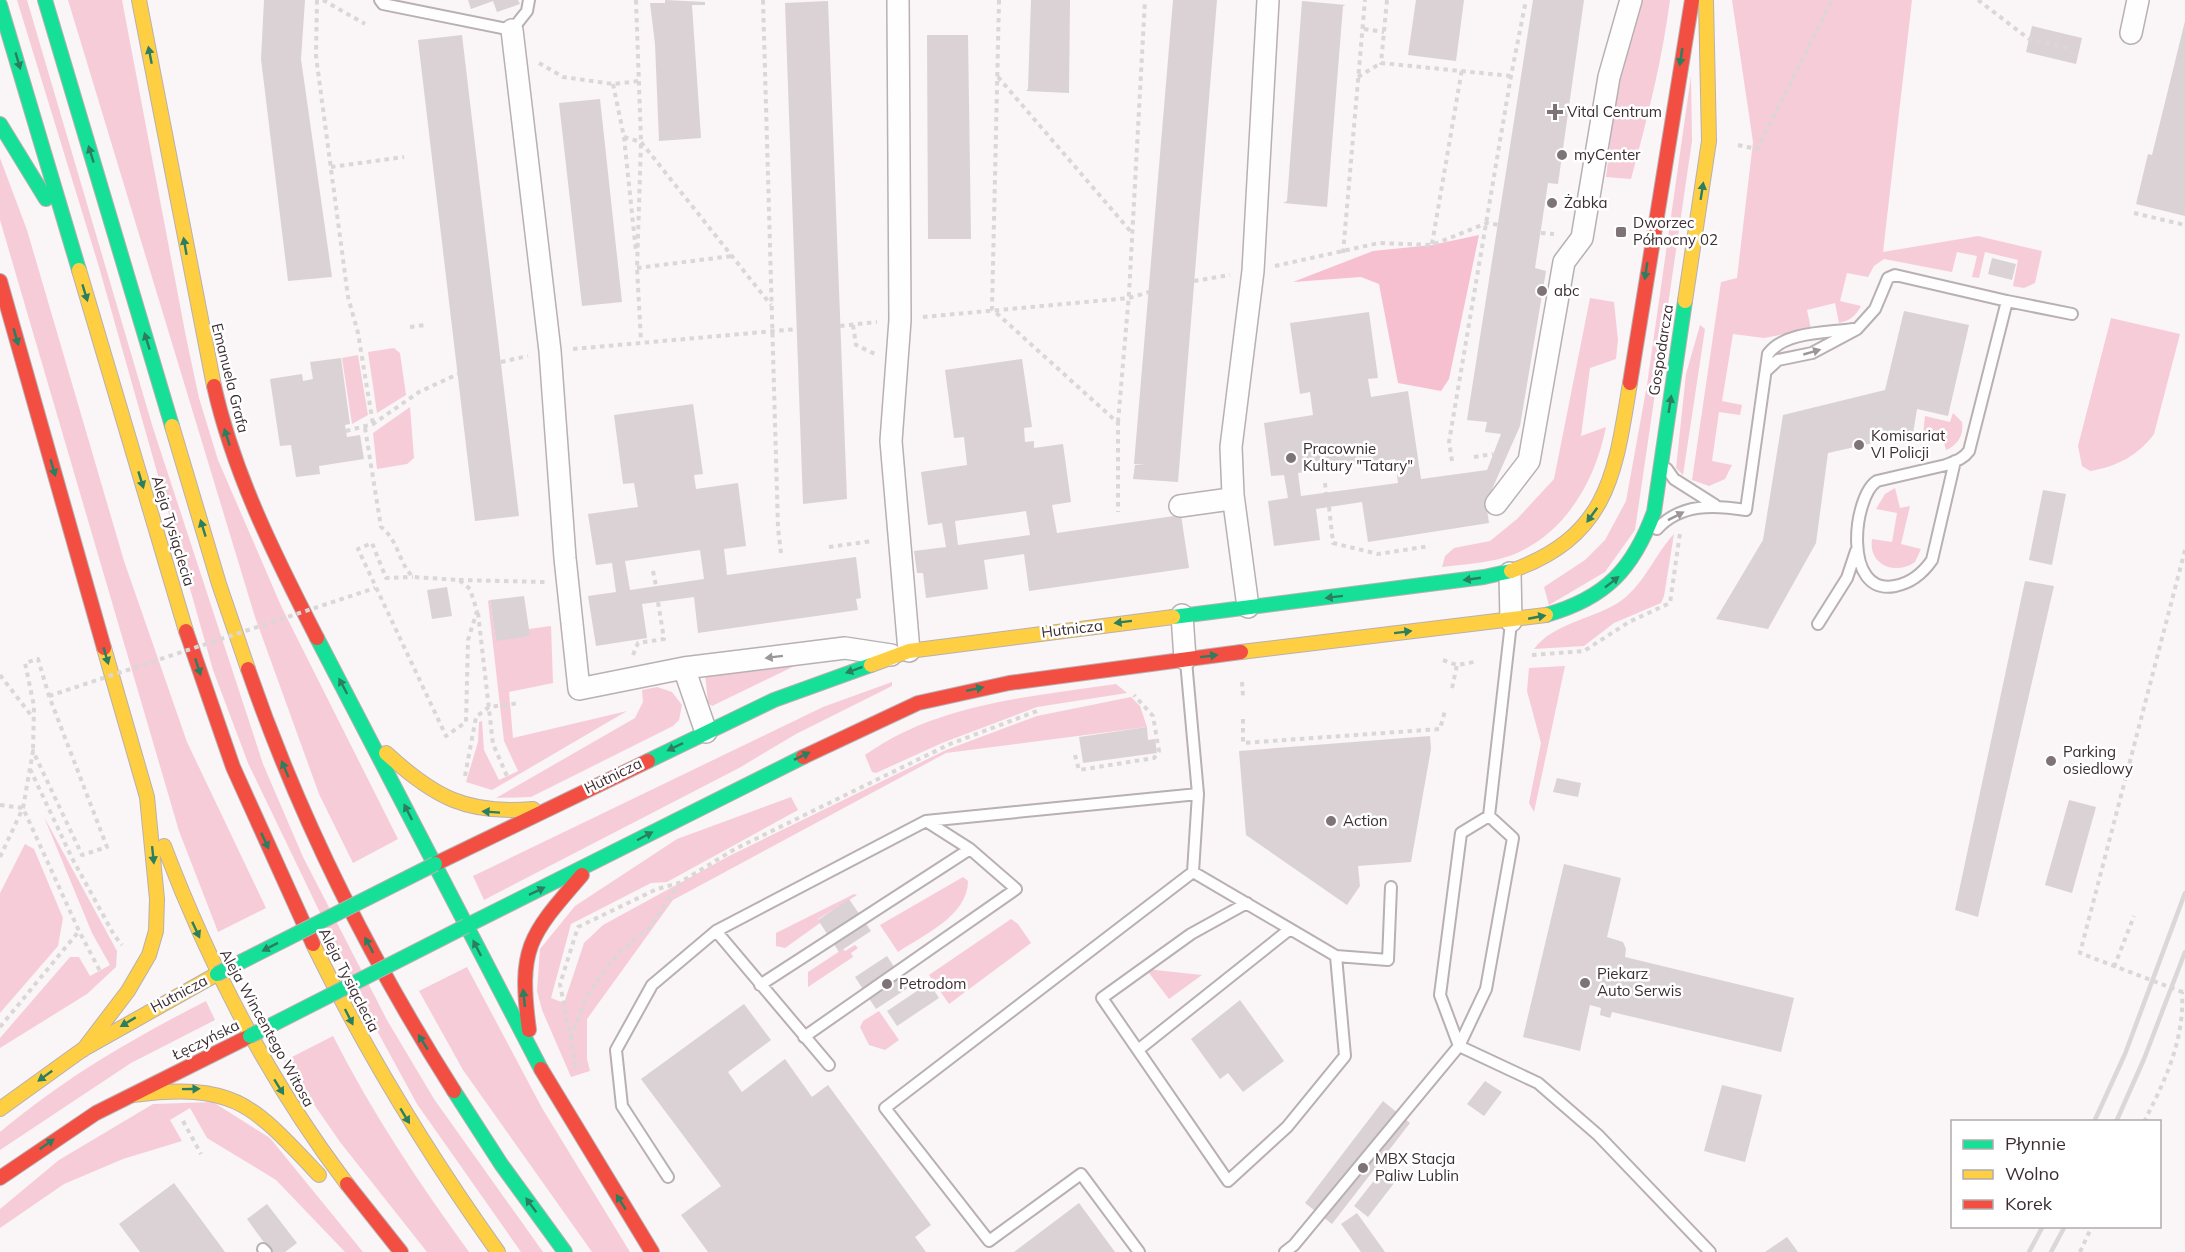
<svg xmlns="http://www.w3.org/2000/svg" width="2185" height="1252" viewBox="0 0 2185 1252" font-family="Mulish,sans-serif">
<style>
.green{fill:#f7ccd9}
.forest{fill:#f6c0d1}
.building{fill:#dbd2d5;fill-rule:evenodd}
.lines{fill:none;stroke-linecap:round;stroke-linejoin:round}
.lane-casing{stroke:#b8b0b2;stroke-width:14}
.street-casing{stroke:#b8b0b2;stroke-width:24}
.fast-casing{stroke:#b8b0b2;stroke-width:16}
.slow-casing{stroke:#b8b0b2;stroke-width:16}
.jam-casing{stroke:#b8b0b2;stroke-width:16}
.path{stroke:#dad7d8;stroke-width:4;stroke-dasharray:4.5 4.5;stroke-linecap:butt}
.lane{stroke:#fefefe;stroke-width:10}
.street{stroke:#fefefe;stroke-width:21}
.fast{stroke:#16e098;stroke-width:14}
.slow{stroke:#ffcf43;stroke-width:14}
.jam{stroke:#f24e42;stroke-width:14}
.rail{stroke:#dad7d8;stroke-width:4.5}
.fast-bridge-casing{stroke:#b8b0b2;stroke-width:16;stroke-linecap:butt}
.path-bridge{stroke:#dad7d8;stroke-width:4;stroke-dasharray:4.5 4.5;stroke-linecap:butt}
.fast-bridge{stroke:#16e098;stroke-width:14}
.oneway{fill:#2b7e60}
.oneway2{fill:#9d9698}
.poi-dot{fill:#7e7477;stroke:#fff;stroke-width:2}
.labels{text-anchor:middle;stroke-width:5;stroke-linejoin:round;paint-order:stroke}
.poi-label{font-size:15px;fill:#3c2e32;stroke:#fff;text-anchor:start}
.street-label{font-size:15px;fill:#3c2e32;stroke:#fff}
</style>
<rect width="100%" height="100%" fill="#faf5f7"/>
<path class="green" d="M17 0H27L153 428 263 764 303 857 387 1020 434 1099 543 1252H521L417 1104 375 1027 248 763 213 670 99 267Z
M68 0H122L186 337 199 398 218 460 282 608 398 839 353 863 319 794 255 617Z
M1639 0H1670C1662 61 1647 120 1631 179L1606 177 1616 94Z
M1732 0H1912L1883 252 1978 236 2042 251 2035 283 2024 288 2013 286 2018 260 1985 252 1979 278 1972 277 1977 256 1957 252 1952 272 1884 259 1874 266 1868 277 1847 273 1840 301 1861 306C1856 316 1849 321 1839 323L1835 303 1807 310 1811 329 1764 338 1733 334 1722 401 1742 405 1740 415 1719 412 1712 461 1732 465 1725 479 1709 486 1692 480 1721 282 1737 278 1753 142Z
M1691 76 1692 141 1635 530 1605 572 1549 605 1544 587 1585 560 1605 540 1626 501 1647 385Z
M0 158 27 230 124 561 187 742 266 908 218 932 179 831 0 220Z
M1590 298 1614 302 1618 340 1616 359 1590 368 1581 436 1606 427C1595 481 1567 531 1515 554 1492 563 1466 564 1442 567L1445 556 1454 548 1490 541 1517 519 1554 479Z
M2111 318 2180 334 2154 434C2139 455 2116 467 2090 471L2082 466 2078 446Z
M1700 325 1705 329 1683 475 1676 468 1686 374Z
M394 348 400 353 406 395 377 413 368 352Z
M358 355 368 415 352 424 342 358Z
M410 407 414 458 407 464 377 469 373 433Z
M1953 413 1962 422C1964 435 1958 445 1946 450L1941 431 1923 435 1925 416 1950 422Z
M1895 488 1900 508 1910 506 1901 544 1921 549 1915 562C1896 576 1868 565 1872 539L1892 542 1897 513 1876 509 1885 494Z
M1674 534 1664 596 1661 603 1614 623 1584 646 1534 649C1554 622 1596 619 1622 600 1645 583 1655 554 1674 534Z
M490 600 496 640 529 636V629L551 626 553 683 509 692 513 738 627 711 492 790 466 782 478 742 479 722 482 721 484 750 499 780 518 771 504 741 488 601Z
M807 660 712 706 708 703 705 673Z
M1565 666 1534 812 1529 803 1541 743 1527 691 1529 668Z
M892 682V686L796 734 739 768 484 900 473 876 823 707Z
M1116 684 1127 693 1037 707 942 743 876 773 872 772 865 755C938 703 1030 697 1116 684Z
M657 687 672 692 682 705 679 720 673 726 531 797 496 798 635 718 643 702 642 690Z
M1131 697 1140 706 1147 727 946 753 673 900 587 1019V1059L590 1071 571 1077 542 1010 537 991 540 949 575 906 677 839 791 797 798 810 667 882 651 883 571 924 551 998 564 1003 584 943 603 925 731 855 946 750 1037 716Z
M44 817 117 951 116 967 87 994 0 1048V1038L70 957H79L90 976 110 965 92 933Z
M25 844 34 849 63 918 58 946 0 1013V893Z
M963 877 968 881C968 916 923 935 898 952L880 925Z
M854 894 857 895 818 919 820 923 785 948 776 946V933Z
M1011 919 1018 924 1031 943 949 1004 929 975Z
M855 945 858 948 851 953 853 957 808 987V972L843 949 845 951Z
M467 967 542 1108 630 1252H592L463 1070 419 991Z
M1146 969 1202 975 1169 999Z
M206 1001 215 1020 131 1063 0 1150V1132C66 1077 130 1040 206 1001Z
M879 1011 899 1040 885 1050 869 1045 860 1027 863 1021Z
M333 1036C372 1113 419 1183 469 1252H427L340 1142 284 1061Z
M213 1102 270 1138 363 1252H345L276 1180 207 1138 190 1108 170 1120 182 1141 123 1159 64 1184 0 1228V1209L59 1160 153 1104Z"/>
<path class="forest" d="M1479 235 1449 379 1441 391 1398 383 1379 284 1361 277 1293 282 1373 251 1432 245Z"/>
<path class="building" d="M264 0H305L301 59 332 277 288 281 261 59Z
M468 0H518L520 4 497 12 493 1 471 9Z
M665 0 705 2V5H692L701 138 659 141 655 44 650 3H665Z
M1031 0H1070L1069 93 1026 91 1028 89Z
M1173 0H1217L1178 482 1133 479 1135 465H1145L1134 464Z
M1416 0H1464L1456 61 1408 55Z
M1533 0H1584L1558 184 1548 183 1535 268 1546 271 1520 426 1486 503 1489 523 1368 542 1362 502 1316 509 1320 540 1274 546 1268 501 1288 498 1284 475 1271 476 1264 423 1313 415 1310 392 1300 394 1290 323 1369 312 1378 378 1368 379 1371 397 1408 391 1421 479 1487 470 1501 434 1485 432 1487 422 1467 420ZM1395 459 1398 483 1301 496 1298 473Z
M828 1 847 499 803 504 785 3Z
M1302 1 1346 5 1343 6 1327 207 1283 203 1287 201Z
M2185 21V216L2136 204 2148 154 2152 155Z
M2032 26 2082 38 2076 64 2026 52Z
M462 35 519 516 475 521 418 40Z
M927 35H968L971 239H928Z
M600 99 622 302 582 306 559 103Z
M1992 258 2016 264 2012 280 1988 274Z
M1904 311 1969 325 1948 416 1917 409 1913 434 1828 453 1816 543 1768 629 1716 619 1763 540 1783 415 1885 390Z
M341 358 350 424 345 425 347 437 360 435 364 459 319 466 320 474 296 477 291 445 280 446 270 379 302 374 303 381 313 379 310 362Z
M1022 359 1032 427 1024 428 1025 442 1034 441V448L1063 444 1071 502 1052 505 1057 533 1181 515 1189 568 1029 591 1024 554 984 560 988 589 926 598 923 573H917L914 551 946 547 942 523 928 525 921 472 967 465 964 437 954 438 945 370ZM1026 511 1030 535 958 545 955 521Z
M693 404 703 474 694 475 696 489 738 483 746 546 724 549 727 575 856 557 861 598 856 599 858 610 698 633 694 597 642 604 647 638 596 646 588 596 616 592 612 563 596 565 588 514 638 507 634 483 623 484 614 415ZM700 550 704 579 630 590 625 561Z
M2043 490 2066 494 2052 565 2029 560Z
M2025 581 2054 586 1978 917 1955 910Z
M447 587 452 616 432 619 427 590Z
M524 596 530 636 496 641 490 600Z
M1147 727 1148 740 1155 739 1157 753 1083 763 1079 737Z
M1430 736 1431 749 1411 862 1358 866 1360 886 1347 905 1246 835 1239 751Z
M1557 778 1581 783 1578 797 1553 792Z
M2069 800 2096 807 2072 893 2045 885Z
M1564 864 1621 878 1607 937 1623 942 1626 949 1625 957 1794 998 1781 1052 1612 1012 1610 1018 1600 1015 1601 1008 1590 1005 1580 1051 1523 1037Z
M849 899 871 931 839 952 818 920Z
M887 956 908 988 876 1009 855 977Z
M929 983 939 998 897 1026 887 1011Z
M1240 1000 1284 1061 1243 1092 1228 1073 1220 1079 1191 1039Z
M744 1004 771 1040 728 1072 742 1092 785 1059 812 1097 828 1085 931 1225 915 1237 926 1252H708L681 1215 721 1186 641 1079Z
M1485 1081 1502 1092 1484 1116 1467 1104Z
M1722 1085 1762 1095 1745 1162 1704 1151Z
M1383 1101 1410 1123 1332 1224 1305 1203Z
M1384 1168 1398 1178 1368 1217 1354 1206Z
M174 1183 225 1252H140L119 1224Z
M1079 1203 1115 1252H1014Z
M267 1204 297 1243 285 1252H271L247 1219Z
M1357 1213 1385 1252H1361L1341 1224Z
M1787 1237 1798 1252H1765Z"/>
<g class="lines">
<defs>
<path id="lane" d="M380 0 383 4 512 30 527 11 529 0
M2007 301 2072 314
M1766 371 1778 360 1812 353 1857 329 1875 309 1888 278 1895 275 2007 301 1969 451C1963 459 1956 461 1946 465L1877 481C1853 496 1842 596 1895 586 1911 583 1923 573 1932 560L1955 461
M1667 469 1674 479 1715 505
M1657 529C1681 503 1714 505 1746 510L1768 354C1785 331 1827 333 1853 329
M1511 623 1489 816 1461 833 1440 995 1459 1046 1538 1083 1598 1135 1710 1252
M1818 624 1847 578 1856 551
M1186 661 1198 794 1193 872 1336 956 1345 1056 1287 1127 1228 1181 1102 998 1191 934 1247 903
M716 931 829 1065
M1336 956 1388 960 1391 887
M760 985 970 849
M804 1037 1016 889 970 849 926 821
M1138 1050 1290 929
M668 1177 622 1106 616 1050 652 985 716 931 926 821 1198 794
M263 1249 266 1252
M1139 1252 1081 1174 989 1241 885 1108 1193 872
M1285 1252 1294 1245 1459 1046 1486 989 1513 838 1489 816"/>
<path id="street" d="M898 0 900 320 891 441 909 651
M512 30 550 351 565 558 579 689 684 668 845 648 891 655
M2131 33 2138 0
M1496 504 1529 461 1564 262 1582 238 1609 77 1631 0
M1180 506 1223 500
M1510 573 1511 621
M1248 607 1233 495 1231 447 1253 271 1268 0
M1182 615 1185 659
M684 668 706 732"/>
<path id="fast" d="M45 0 172 426
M0 5 79 270
M0 124 46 199
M1546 615C1606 598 1633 569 1654 512L1685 301
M1173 617 1484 577 1511 571
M317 638 541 1069
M648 761 774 700 871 665
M466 926 803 757
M454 1091 501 1164 565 1252"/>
<path id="slow" d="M139 0 214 386
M79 270 186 631
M1685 301 1709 141 1706 0
M172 426 219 584 248 669
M1511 571C1609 536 1615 474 1630 383
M1241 652 1546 615
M871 665 909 651 1173 617
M386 753C434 797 467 815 533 809
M164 846C210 967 268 1080 347 1184
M313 944C366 1052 428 1154 498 1252
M83 1050 128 991 149 955 156 931 157 899 147 797 104 648
M133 1095C235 1082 252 1104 319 1175
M0 1109 82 1050 217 974"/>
<path id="jam" d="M0 281 104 648
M1630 383 1692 0
M214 386C234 475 276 558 317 638
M186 631 233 767 313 944
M248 669C299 817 370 959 454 1091
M803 757 918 703 1009 683 1241 652
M435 864 648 761
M529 1030C518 947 529 936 582 875
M541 1069 652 1252
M0 1178 96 1113 250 1036
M347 1184 401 1252"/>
</defs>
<use href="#lane" class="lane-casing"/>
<use href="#street" class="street-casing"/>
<use href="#fast" class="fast-casing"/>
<use href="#slow" class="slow-casing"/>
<use href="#jam" class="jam-casing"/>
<path class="path" d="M317 0 316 56 348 297 358 333 373 424
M323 0 365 24
M636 0 641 142 637 268 641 341
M763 0 778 528 781 553
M999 0 992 309 1118 423V512
M1387 0 1381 63 1511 76
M1978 0 2029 39 2071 49
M1364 29 1384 32
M539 63 563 77 613 84 639 81
M998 77 1132 233
M1358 77 1381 63
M613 84 624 137 636 252
M624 137 641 142 771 305
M1738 145 1757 149 1832 0
M331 167 404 157
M2134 213 2185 225
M1541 233 1554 234
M1432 244 1462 69
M1343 253 1365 0
M1275 266 1379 243 1432 245 1487 223 1499 225
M637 268 732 256
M1194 281 1230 275
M923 317 1129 298 1149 292
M853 325 856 345 875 354
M840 326 877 322
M410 327 425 325
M573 349 797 329
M501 362 528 356
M1118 422 1129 294 1145 0
M365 428 381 527C399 541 398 562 413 577L459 580 470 589 477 611 468 640 466 722 446 736 358 549 372 543 386 578 413 577
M346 431 373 424 419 392 458 374
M1474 457 1493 454
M1452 461 1449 442 1511 76 1526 0
M1325 483 1326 493
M1329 507 1333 543 1378 554 1430 546
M829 547 872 541
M2185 550 2080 953 2185 993
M653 571 656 586
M459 580 545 582
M478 613 493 744 507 776
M633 655 638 643 664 639 658 602
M1532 655 1584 651 1629 622 1670 603 1680 533
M1443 660 1457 665 1474 662
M0 675 34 719
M1242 682 1243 696
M1452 688 1457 665
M1243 719V743L1440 729 1445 711
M1075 755 1079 770 1154 758 1159 751 1153 716 1134 695
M30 769 72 858 114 935 122 945
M465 776 476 717 489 707 520 703
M0 805 23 808 79 931 100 971
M0 857 23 808 33 751 82 855 107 847 49 696 38 659 25 663 34 706 33 751
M2114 967 2134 916
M0 1027 79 931
M571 1038 585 1000 605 969 623 948 650 927 679 883
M576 1067 560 984 578 927 657 889 679 883 735 849 950 744 1037 711
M183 1121 201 1154
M2144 1122C2165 1081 2185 1039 2182 992
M2080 1252 2092 1226"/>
<use href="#lane" class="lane"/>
<use href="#street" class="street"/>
<use href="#fast" class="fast"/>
<use href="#slow" class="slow"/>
<use href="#jam" class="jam"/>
<path class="rail" d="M2094 1122 2125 1054 2185 893
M2116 1122 2144 1059 2185 952
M2029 1252 2043 1226
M2051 1252 2065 1226"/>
<defs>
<path id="fast-bridge" d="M217 974 435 864
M250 1036 466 926"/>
</defs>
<use href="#fast-bridge" class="fast-bridge-casing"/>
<path class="path-bridge" d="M49 696 375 588"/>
<use href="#fast-bridge" class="fast-bridge"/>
</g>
<defs><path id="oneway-solid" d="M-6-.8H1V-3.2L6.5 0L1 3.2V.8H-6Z" transform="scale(1.5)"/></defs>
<g class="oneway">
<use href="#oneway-solid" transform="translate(150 55) rotate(-101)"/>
<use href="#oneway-solid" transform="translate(1681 57) rotate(99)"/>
<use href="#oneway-solid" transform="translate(18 61) rotate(74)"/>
<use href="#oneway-solid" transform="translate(91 154) rotate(-107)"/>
<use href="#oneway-solid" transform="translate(1702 191) rotate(-81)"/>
<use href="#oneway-solid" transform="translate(185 246) rotate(-100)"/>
<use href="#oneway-solid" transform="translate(1646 271) rotate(99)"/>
<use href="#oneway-solid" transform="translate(85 293) rotate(73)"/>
<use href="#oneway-solid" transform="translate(16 337) rotate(74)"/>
<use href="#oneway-solid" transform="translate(147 341) rotate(-107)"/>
<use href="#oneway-solid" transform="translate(1670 404) rotate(-81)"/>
<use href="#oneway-solid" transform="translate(227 437) rotate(-108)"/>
<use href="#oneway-solid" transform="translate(53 468) rotate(74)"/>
<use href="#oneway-solid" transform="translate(141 480) rotate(73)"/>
<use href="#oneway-solid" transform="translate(1592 515) rotate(126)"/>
<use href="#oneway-solid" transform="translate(203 528) rotate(-107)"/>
<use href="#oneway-solid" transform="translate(1472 579) rotate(172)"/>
<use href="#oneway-solid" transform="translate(1612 582) rotate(-38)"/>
<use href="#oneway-solid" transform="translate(1334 597) rotate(173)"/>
<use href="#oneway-solid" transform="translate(1537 617) rotate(-11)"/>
<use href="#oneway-solid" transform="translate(1123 622) rotate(173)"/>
<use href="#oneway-solid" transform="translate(1403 632) rotate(-7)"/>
<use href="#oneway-solid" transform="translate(106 656) rotate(74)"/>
<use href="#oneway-solid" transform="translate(1209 656) rotate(-7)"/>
<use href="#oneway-solid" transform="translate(198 667) rotate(72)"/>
<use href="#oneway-solid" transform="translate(854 670) rotate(160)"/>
<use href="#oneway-solid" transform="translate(343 686) rotate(-118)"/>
<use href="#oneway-solid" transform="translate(975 689) rotate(-12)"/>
<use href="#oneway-solid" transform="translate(675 747) rotate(154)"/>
<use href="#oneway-solid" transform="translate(802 756) rotate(-26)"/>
<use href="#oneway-solid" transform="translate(285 769) rotate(-113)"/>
<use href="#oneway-solid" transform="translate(408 812) rotate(-117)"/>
<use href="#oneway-solid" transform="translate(491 812) rotate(-176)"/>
<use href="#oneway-solid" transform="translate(645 836) rotate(-28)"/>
<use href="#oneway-solid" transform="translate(265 841) rotate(65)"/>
<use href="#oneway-solid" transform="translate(153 855) rotate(84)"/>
<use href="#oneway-solid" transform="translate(537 891) rotate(-26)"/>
<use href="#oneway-solid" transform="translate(196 930) rotate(65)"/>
<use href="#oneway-solid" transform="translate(369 945) rotate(-118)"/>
<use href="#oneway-solid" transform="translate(270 947) rotate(153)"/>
<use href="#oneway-solid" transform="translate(477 948) rotate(-117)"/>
<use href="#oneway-solid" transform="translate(524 998) rotate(-96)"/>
<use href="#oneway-solid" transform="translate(349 1017) rotate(63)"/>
<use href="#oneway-solid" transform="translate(128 1022) rotate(149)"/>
<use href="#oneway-solid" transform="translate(423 1042) rotate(-122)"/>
<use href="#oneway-solid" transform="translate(45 1076) rotate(144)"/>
<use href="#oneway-solid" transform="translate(279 1087) rotate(58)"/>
<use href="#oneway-solid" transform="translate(191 1089) rotate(-1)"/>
<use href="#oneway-solid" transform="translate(405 1116) rotate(59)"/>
<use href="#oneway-solid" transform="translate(47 1144) rotate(-35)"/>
<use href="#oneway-solid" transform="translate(621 1202) rotate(-122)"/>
<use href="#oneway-solid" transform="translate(531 1205) rotate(-126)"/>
</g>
<g class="oneway2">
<use href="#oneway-solid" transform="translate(1812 352) rotate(-16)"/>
<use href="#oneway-solid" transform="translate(1676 516) rotate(-27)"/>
<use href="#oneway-solid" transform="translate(774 657) rotate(173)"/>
</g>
<g class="poi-dot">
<path d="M1552 103h6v6h6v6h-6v6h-6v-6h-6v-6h6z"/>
<circle cx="1562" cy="155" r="6"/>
<circle cx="1552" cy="203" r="6"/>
<rect x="1615" y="226" width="12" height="12" rx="3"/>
<circle cx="1542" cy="291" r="6"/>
<circle cx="1859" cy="445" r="6"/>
<circle cx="1291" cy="458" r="6"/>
<circle cx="2051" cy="761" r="6"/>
<circle cx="1331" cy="821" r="6"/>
<circle cx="1585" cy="983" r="6"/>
<circle cx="887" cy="984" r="6"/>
<circle cx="1363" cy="1168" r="6"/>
</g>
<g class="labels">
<g class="poi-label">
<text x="1567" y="117">Vital Centrum</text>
<text x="1574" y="160">myCenter</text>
<text x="1564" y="208">Żabka</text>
<text x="1633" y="228">Dworzec<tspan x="1633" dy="17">Północny 02</tspan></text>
<text x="1554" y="296">abc</text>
<text x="1871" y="441">Komisariat<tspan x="1871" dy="17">VI Policji</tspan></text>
<text x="1303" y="454">Pracownie<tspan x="1303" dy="17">Kultury "Tatary"</tspan></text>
<text x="2063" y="757">Parking<tspan x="2063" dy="17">osiedlowy</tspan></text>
<text x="1343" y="826">Action</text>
<text x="1597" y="979">Piekarz<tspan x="1597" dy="17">Auto Serwis</tspan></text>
<text x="899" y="989">Petrodom</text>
<text x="1375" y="1164">MBX Stacja<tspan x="1375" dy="17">Paliw Lublin</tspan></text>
</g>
<g class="street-label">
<text transform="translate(1661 350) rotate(-81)" y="5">Gospodarcza</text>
<text transform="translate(230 378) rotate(76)" y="5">Emanuela Grafa</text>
<text transform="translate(173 531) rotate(73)" y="5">Aleja Tysiąclecia</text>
<text transform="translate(1072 629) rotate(-7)" y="5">Hutnicza</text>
<text transform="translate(613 776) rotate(-26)" y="5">Hutnicza</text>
<text transform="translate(349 980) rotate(63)" y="5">Aleja Tysiąclecia</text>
<text transform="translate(179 994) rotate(-28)" y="5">Hutnicza</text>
<text transform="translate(267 1028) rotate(61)" y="5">Aleja Wincentego Witosa</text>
<text transform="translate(206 1040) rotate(-26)" y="5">Łęczyńska</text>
</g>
</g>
<rect x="1951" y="1120" width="210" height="108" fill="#ffffff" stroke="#b1abad" stroke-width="1.5"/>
<rect x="1963" y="1140" width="30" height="9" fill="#16e098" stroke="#b1abad" stroke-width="1.5"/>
<text x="2005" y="1150" font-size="18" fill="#3c2e32">Płynnie</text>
<rect x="1963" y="1170" width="30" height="9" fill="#ffcf43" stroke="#b1abad" stroke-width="1.5"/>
<text x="2005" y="1180" font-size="18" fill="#3c2e32">Wolno</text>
<rect x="1963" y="1200" width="30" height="9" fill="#f24e42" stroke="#b1abad" stroke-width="1.5"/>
<text x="2005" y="1210" font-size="18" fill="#3c2e32">Korek</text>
</svg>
